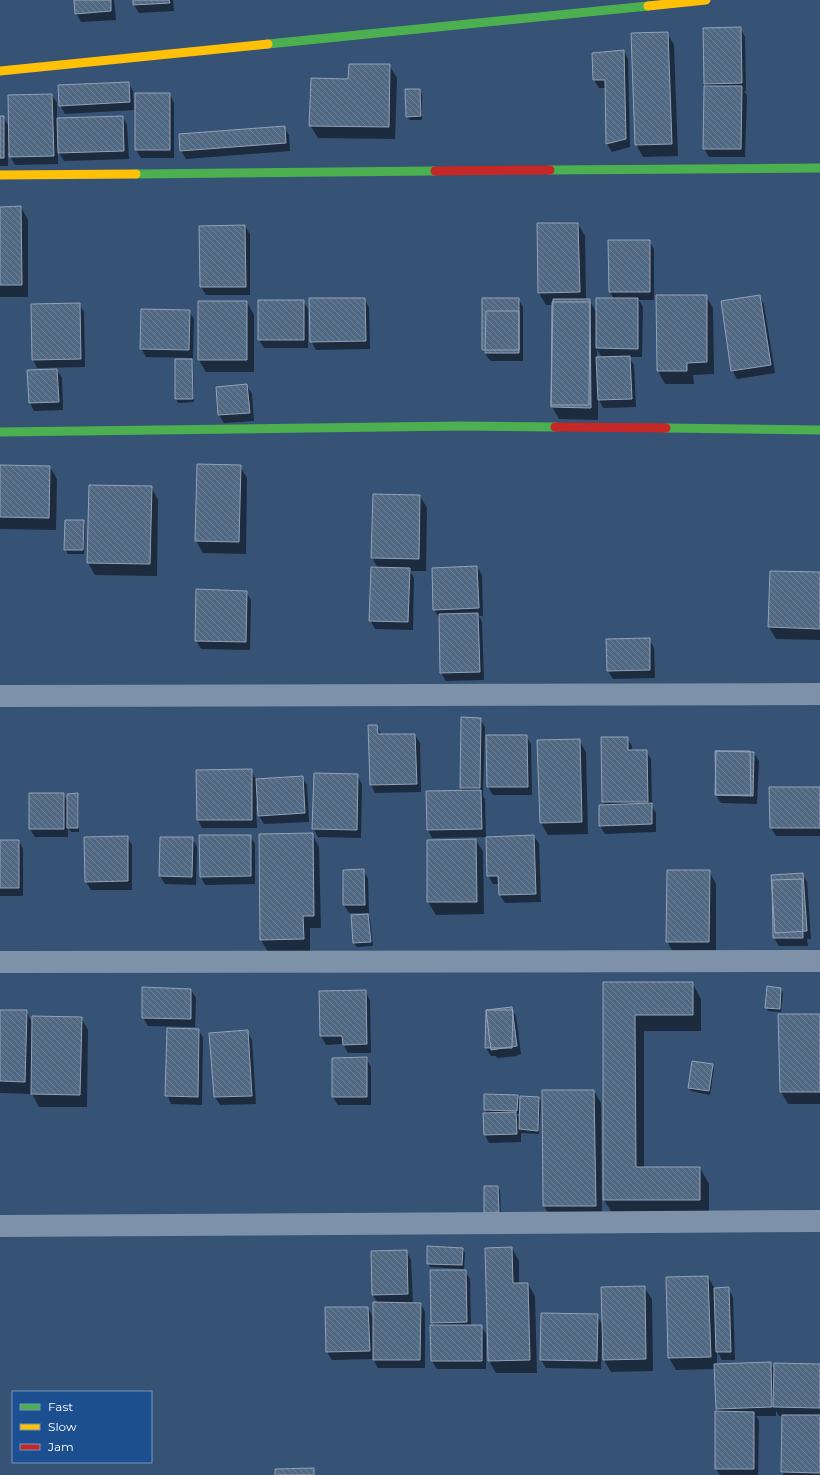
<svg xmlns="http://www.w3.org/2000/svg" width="820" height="1475" viewBox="0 0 820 1475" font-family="Montserrat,sans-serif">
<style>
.shadow{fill:#0007;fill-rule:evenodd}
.building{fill:url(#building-back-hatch);stroke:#92a2b6}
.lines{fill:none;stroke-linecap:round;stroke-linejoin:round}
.street{stroke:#7d92a8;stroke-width:22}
.fast{stroke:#4caf50;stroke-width:9}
.slow{stroke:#ffc107;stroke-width:9}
.jam{stroke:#c62828;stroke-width:9}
</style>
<defs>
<pattern id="building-back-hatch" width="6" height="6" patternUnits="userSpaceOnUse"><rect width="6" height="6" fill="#526984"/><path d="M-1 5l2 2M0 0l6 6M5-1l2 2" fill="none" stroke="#6c8096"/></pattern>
</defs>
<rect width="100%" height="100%" fill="#365274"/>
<path class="shadow" d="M75 0H114L116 20 81 22 76 13Z
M134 0H173L174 11 139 13 134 5Z
M740 28 745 37 746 91H744L747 96 745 157H709L704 149 706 87 705 84Z
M667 33 674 45 678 156 643 157 636 144Z
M624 51 628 59 630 147 612 152 607 144 606 88H599L594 80 593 54Z
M389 65 397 78 395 139 318 138 310 125 349 80Z
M128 83 133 91 134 110 65 114 60 105Z
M419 90 422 94V120H410L407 117Z
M170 94 174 103V158H141L136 150Z
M52 95 57 103V119L123 117 127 125 129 159 64 161 58 151V164L15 165 8 153V166H0V117H3L10 128Z
M284 127 289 135 290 151 186 159 181 151 180 135Z
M21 207 28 220V297H0V208Z
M578 224 585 236 586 300H589L597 313 614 299 610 292 609 241H649L654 249V300H639L643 307 642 357H629L634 365 636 407 603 408 598 398V420L559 419 552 407 554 305H546L539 293ZM597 349 602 358H597Z
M245 226 250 234V295H206L201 287Z
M657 296H706L713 308 714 374 693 375 694 384H665L658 371Z
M760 296 764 305 775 373 737 379 732 370Z
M364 299 369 307 370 349 316 350 311 341Z
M483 299H518L523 307V361H491L488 358 483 350Z
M259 301H303L308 309V348H264L259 340Z
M247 302 254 315V372H206L199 360Z
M79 304 84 312 85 367 37 368 33 360Z
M189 311 194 319 193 358 146 357 141 348Z
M191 360 193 364 194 402 178 403 176 399Z
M57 370 62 378 63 410 34 411 30 403 28 371Z
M247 386 252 394 254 421 224 423 219 415Z
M0 466 50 467 57 479 56 530 0 529Z
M240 466 247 478 246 554 203 553 196 541Z
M151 487 158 500 157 576 95 575 88 563Z
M420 496 427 508 426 571H410L414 578 413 630 375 629 370 620 378 568 372 558Z
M83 521 85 525 84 554H68L65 550Z
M477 567 482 575 483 616H479L482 622 484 680 446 681 441 673 439 618 434 609Z
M820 573V640L776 639 769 627Z
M246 592 251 600 250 650 201 649 196 640Z
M649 639 654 648 655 678 613 679 608 671Z
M480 719 485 727 483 796 485 799 486 837 432 838 428 830 463 791 461 788Z
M377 726 381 734 415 735 420 743 421 792 375 793 371 785Z
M526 736 531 744 532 795H493L488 787Z
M602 738H627L632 746V751H646L651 759 652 807 656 813V832L605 834 600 826V806H605L603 802Z
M579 740 586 752 588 834 548 835 541 823Z
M754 753 759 761 757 804 721 803 716 795Z
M251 770 256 780 302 777 307 785 309 822 264 824 259 816 258 805H256L257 828H202L198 820Z
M357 775 362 784 361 838 318 837 313 828Z
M820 789V836H776L771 828Z
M30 794H63L68 802 77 794 79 798V832H71L68 828V837H35L30 829Z
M312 834 319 847 321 928H310V951L268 952 261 940Z
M250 836 255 844V884L205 885 201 877Z
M534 836 539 844 541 902 505 903 500 895V884H493L488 875Z
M127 837 132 845V890H91L86 882 85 838Z
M161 838H192L197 847 196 885 165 884 160 876Z
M476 840 483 852 484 914 436 915 428 902V841Z
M0 841H19L23 849V896H0Z
M363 870 368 879 369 913H349L344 905V871Z
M709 871 716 884V954H674L667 941Z
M802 874 807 882 811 939H807L808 946H779L774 938Z
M368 915 370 919 373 946 357 947 354 943Z
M604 983H692L701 999V1031H644V1168H700L709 1184V1216H614L604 1200Z
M143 988 191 990 196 998 195 1027 148 1026 143 1018Z
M781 989 783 993 781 1012 768 1011 766 1007Z
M365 991 370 1000 371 1053H348L343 1044 326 1045 321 1036 320 992Z
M511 1008 516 1016 521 1054 517 1055V1056L497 1058 496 1056H491L486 1048Z
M0 1011H26L33 1024 81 1018 88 1030 87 1107H39L32 1094 0 1093Z
M780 1015H820V1104H788L781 1092Z
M199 1030 203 1038 202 1105 171 1104 167 1095Z
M247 1031 252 1040 256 1104 220 1105 215 1097 210 1034Z
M366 1058 371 1067V1105H338L333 1097Z
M712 1065 714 1069 710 1095 691 1091 689 1088Z
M594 1091 601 1103 602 1218H551L544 1206Z
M517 1096 521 1102 539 1098 541 1101 539 1134 521 1133V1142L489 1143 485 1135 487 1114 485 1110ZM517 1114H520V1120Z
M498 1187 500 1191 501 1216H488Z
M512 1248 519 1261V1284H528L535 1296 537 1373H496L489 1361Z
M463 1249 465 1253 464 1269 430 1267 428 1264Z
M406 1251 411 1260 413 1304H421L425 1312V1368H378L373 1359 332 1360 327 1352 368 1308 374 1319 378 1303 373 1295 372 1252Z
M465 1271 470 1279 471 1326H481L486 1334V1369H437L432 1361 434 1326 432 1322Z
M708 1277 715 1289 728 1288 733 1297 735 1360H722L717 1351V1365L770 1363 775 1371 820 1365V1475H784L782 1472 783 1416H779L776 1411V1416H756L759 1421 758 1475H720L716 1469 719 1412 717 1409 716 1369 676 1370 669 1358Z
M644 1287 652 1299 653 1371 611 1372 604 1360V1339H602L601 1369 546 1368 541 1360 597 1315 603 1326Z"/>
<path class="building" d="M74 0H111V11L75 14Z
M133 0H169L170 3 133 5Z
M741 27 742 83 704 84 703 28Z
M668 32 672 144 635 145 631 33Z
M624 50 626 139 606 144 605 80H593L592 53Z
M349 64H390L389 127 309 126 311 78 348 79Z
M129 82 130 102 59 106 58 85Z
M704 86H742L741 149H703Z
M405 89H420L421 116 406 117Z
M135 93H170V150H135Z
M52 94 54 156 9 157 8 95Z
M0 116H4V158H0Z
M123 116 124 151 58 153 57 118Z
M285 126 286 143 180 151 179 134Z
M21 206 22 285H0V207Z
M537 223H578L580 292 538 293Z
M245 225 246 287H200L199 226Z
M608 240H650V292H609Z
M656 295H707V362L687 363V371H657Z
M760 295 771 365 731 371 721 301Z
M309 298H365L366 341 310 342Z
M482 298H519V350H482Z
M596 298H638V349L596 348Z
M553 299H590L591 408 551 407Z
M258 300H304V340H258Z
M198 301H247V360H198Z
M552 302H590L589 405H551Z
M80 303 81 359 32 360 31 304Z
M141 309 190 310 189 350 140 349Z
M486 311H519V353H485Z
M630 356 632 399 598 400 596 357Z
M175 359H192L193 399H175Z
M57 369 59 402 29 403 27 370Z
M247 384 250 413 218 415 216 387Z
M197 464 241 465 239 542 195 541Z
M0 465 50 466 49 518 0 517Z
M89 485 152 486 150 564 87 563Z
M373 494 420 495 419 559 371 558Z
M65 520H84L83 550H64Z
M477 566 479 608 433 610 432 568Z
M371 567 410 568 408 622 369 621Z
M770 571 820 572V629L768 627Z
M196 589 247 591 246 642 195 641Z
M478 613 480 672 440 673 439 614Z
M650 638V670L607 671 606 639Z
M461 717 481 718 480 788H460Z
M368 725H377L378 734H415L417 784 370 785Z
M486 735H527L528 787H487Z
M601 737H628V750H647L648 802H602Z
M580 739 582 822 540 823 537 740Z
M715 751H750L751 795H716Z
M716 751 754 752 753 796 715 795Z
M252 769V820H197L196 770Z
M314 773 358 774 357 830 312 829Z
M303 776 305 813 258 816 256 779Z
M769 787H820V828H770Z
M481 790 482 829 427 830 426 791Z
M29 793H64V829H29Z
M78 793V828H67V794Z
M652 803V824L599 826V805Z
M313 833 314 916H303L304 939 260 940 259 834Z
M199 835H251V876L200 877Z
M534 835 536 894 499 895 498 876H487L486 837Z
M128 836V881L85 882 84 837Z
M160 837H193L192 877 159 876Z
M476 839 477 902H427V840Z
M0 840H19V888H0Z
M364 869 365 905H343V870Z
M667 870H710L709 942H666Z
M803 873 807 931 775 933 771 875Z
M802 879 803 938H773L772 880Z
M368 914 371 942 353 943 351 915Z
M603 982H693V1015H635L636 1167H700V1200H603Z
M767 986 781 988 780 1009 765 1008Z
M142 987 191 989V1019L142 1018Z
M366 990 367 1044 343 1045 342 1036H320L319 991Z
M512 1007 517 1046 491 1050 486 1010Z
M0 1010H27L25 1082 0 1081Z
M486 1010H513L512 1048H485Z
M778 1014H820V1092H780Z
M32 1016 82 1017 80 1095 31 1094Z
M167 1028 199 1029 198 1097 165 1096Z
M248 1030 252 1096 214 1097 209 1033Z
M367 1057V1097H332V1058Z
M692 1061 713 1064 709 1091 688 1088Z
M542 1090H594L596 1206H543Z
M484 1094 518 1095 517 1111 484 1110Z
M520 1096 539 1097 538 1131 519 1129Z
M516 1112 517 1134 484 1135 483 1113Z
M484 1186H498L499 1212 484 1213Z
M427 1246 463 1248 462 1265 427 1264Z
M512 1247 513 1283H528L530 1360 488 1361 485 1248Z
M407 1250 408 1294 372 1295 371 1251Z
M430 1270H466L467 1322 431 1323Z
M708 1276 711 1357 668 1358 666 1277Z
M645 1286 646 1359 603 1360 601 1287Z
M729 1287 731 1352H716L714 1288Z
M373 1302 421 1303 420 1360H373Z
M325 1307H368L370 1351 326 1352Z
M541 1313 598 1314 597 1361 540 1360Z
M430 1325H482V1361H431Z
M771 1362 772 1407 716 1409 714 1364Z
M774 1363 820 1364V1408L773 1407Z
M715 1411 754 1412V1469H715Z
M782 1415H820V1473L781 1472Z
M314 1468V1475H275V1469Z"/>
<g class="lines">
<path class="street" d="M0 696 820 694
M0 962 820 961
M0 1226 820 1221"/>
<path class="fast" d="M268 44 648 6
M550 170 820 168
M136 174 435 171
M666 428 820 430
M0 432 461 426 555 427"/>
<path class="slow" d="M648 6 706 0
M0 71 268 44
M0 175 136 174"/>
<path class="jam" d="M435 171 550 170
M555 427 666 428"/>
</g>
<rect x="12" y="1391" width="140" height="72" fill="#1b4f8f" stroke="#7695bc"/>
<rect x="20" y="1404" width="20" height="6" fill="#4caf50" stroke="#7695bc"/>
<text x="48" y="1411" font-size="12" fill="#ffffff">Fast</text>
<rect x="20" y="1424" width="20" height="6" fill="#ffc107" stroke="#7695bc"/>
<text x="48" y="1431" font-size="12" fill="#ffffff">Slow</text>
<rect x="20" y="1444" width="20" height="6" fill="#c62828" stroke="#7695bc"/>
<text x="48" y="1451" font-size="12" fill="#ffffff">Jam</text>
</svg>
